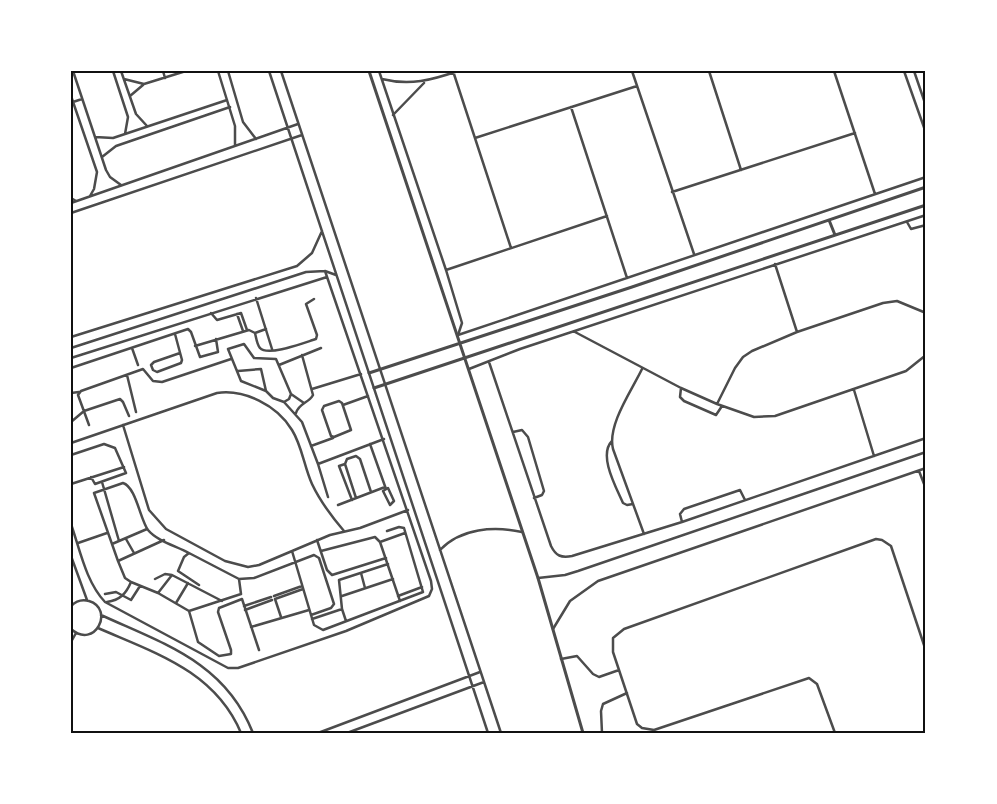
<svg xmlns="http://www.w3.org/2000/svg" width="997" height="804" viewBox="0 0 997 804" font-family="'PT Sans',sans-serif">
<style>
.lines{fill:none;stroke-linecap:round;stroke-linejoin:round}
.minor{stroke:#4c4c4c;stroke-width:2.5}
.tertiary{stroke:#4c4c4c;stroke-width:3}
.neatline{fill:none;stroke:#111;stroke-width:2}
</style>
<rect width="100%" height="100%" fill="#fff"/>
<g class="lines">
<path class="minor" d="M73 71 106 170 110 177 121 185
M113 71 128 117 125 134
M121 71 136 114 147 126
M163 71 165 78
M218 71 235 126V146
M228 71 243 122 256 139
M269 71 488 733
M281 71 501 733
M379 71 446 270 462 323 458 335
M453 71 511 248
M632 71 694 254
M709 71 741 170
M834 71 875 194
M904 71 926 133
M914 71 926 106
M124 79 144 84 186 71
M382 79C410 86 432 80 458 71
M71 96 97 172 94 189 90 196
M130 96 143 85
M73 102 82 99
M571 107 627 278
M393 115 424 83
M95 137 113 138 227 100
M475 138 637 86
M102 157 116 146 230 107
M672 192 855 133
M71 198 76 201
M71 203 298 124
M71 213 302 135
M907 222 911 229 926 225
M775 264 797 332
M446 270 607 216
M256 298 272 349
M211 313 217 320 241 313 247 330
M237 314 243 331
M575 332 681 388 717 404 754 417 775 416 906 371 926 355
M255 333 266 329
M175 334 182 360 181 363 157 372 153 370 151 365 154 362 180 353
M458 335 926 177
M71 337 297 266 312 253 322 231
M195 346 249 330 255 333C256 337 257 345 260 348 268 357 306 342 316 339L317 335 306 304 314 299
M71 348 306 272 325 271 336 275
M132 348 138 365
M71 358 327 277
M489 362 551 546C556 556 561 558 572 556L682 522 926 438
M279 365 321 348
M71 368 188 329 191 332 200 357 218 352 216 339
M469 369 520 349 926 215
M642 369C632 390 607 425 613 449L644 534
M238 371 261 369 266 391 241 381 228 349 244 344 254 358 276 359 291 394 289 399 284 402 273 398 266 391
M127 375 136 412
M681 388 680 397 684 401 716 415 722 406
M312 389 361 374
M854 390 874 456
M71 393 79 392
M291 394 304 403
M339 401 342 403 351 430 334 437 331 436 322 410 324 406Z
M284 402 302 422 318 464 384 439
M717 404 735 368 743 357 752 351 797 332 883 303 897 301 926 313
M343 405 368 396
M296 413C299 403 309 403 313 395L302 355
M71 422 84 411 120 399 123 402 129 416
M89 425 78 395 81 391 143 369 153 381 162 382 231 359
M123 425 149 510 166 529 225 561 248 567 259 565 330 535 360 528 408 510
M513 432 522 430 528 437 544 491 542 495 534 498
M612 441C598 455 616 487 623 503L627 505 633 504
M71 443 217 393C244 389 277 405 292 430 302 446 304 466 312 484 320 501 332 517 344 531
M370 444 386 489
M311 446 333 438
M71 455 104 444 115 448 126 473 95 484 91 477
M318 464 328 497
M345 464 339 466 352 500
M919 471 926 489
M102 482 119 541
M71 484 124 467
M388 488 394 501 390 505 383 491Z
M356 498 345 464 347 459 356 456 360 459 371 492
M338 505 385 487
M682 522 680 514 684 509 740 490 745 500
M71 524C80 550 86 582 105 602L228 668H238L346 631 429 596 432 589 431 581 325 271
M126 539 134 553
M164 540 118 561 125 578 131 582 158 593 189 611
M317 540 327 570 332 575 386 558
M380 542 405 533
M78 543 107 533
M112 544 147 529
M440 550C461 528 494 526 522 532
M292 551 314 625 323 630 423 592 404 528 399 527 387 531
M321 551 375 537 380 542 400 601
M71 556 87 600
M118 561 94 493 123 483C136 487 140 519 148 530 157 541 176 546 189 553
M361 573 365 588
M538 578 565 575 578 571 926 452
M155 579 165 574 172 575 222 601
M239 579 241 594
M199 585 178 571 184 557 189 553 239 579 254 578 314 555 319 558 334 604 331 608 311 615
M158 593 172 575
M105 594 116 592 131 600 140 586
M241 594 189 611 198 642 219 656 231 654V650L218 612 219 608 242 599
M274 596 302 586
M342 596 393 579
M398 596 422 587
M242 599 259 650
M107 602C120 600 126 594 131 582
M176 603 188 583
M71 606C76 601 82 599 89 601 115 609 95 650 71 629
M244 606 271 597
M245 610 272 600
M101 615C164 644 225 662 253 733
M281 617 275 599 303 589
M312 619 342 609
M346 621 342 609 339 580 388 564
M251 627 309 610
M98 628C155 653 215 671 241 733
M553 629 570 601 598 581 926 468
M71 642 76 633
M561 659 577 656 593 674 599 677 619 670
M318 733 480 672
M347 733 484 682
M602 733 601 711 603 704 627 693
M835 733 817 684 809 678 654 730 642 728 637 724 613 652V638L624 629 876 539 882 540 891 546 926 651"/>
<path class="tertiary" d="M369 71 538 578 583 733
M829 220 835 235
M369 373 632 287 926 187
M374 388 926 205"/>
</g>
<rect width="997" height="804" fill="none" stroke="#ffffff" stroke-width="145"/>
<rect x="72" y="72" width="852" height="660" class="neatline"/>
</svg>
